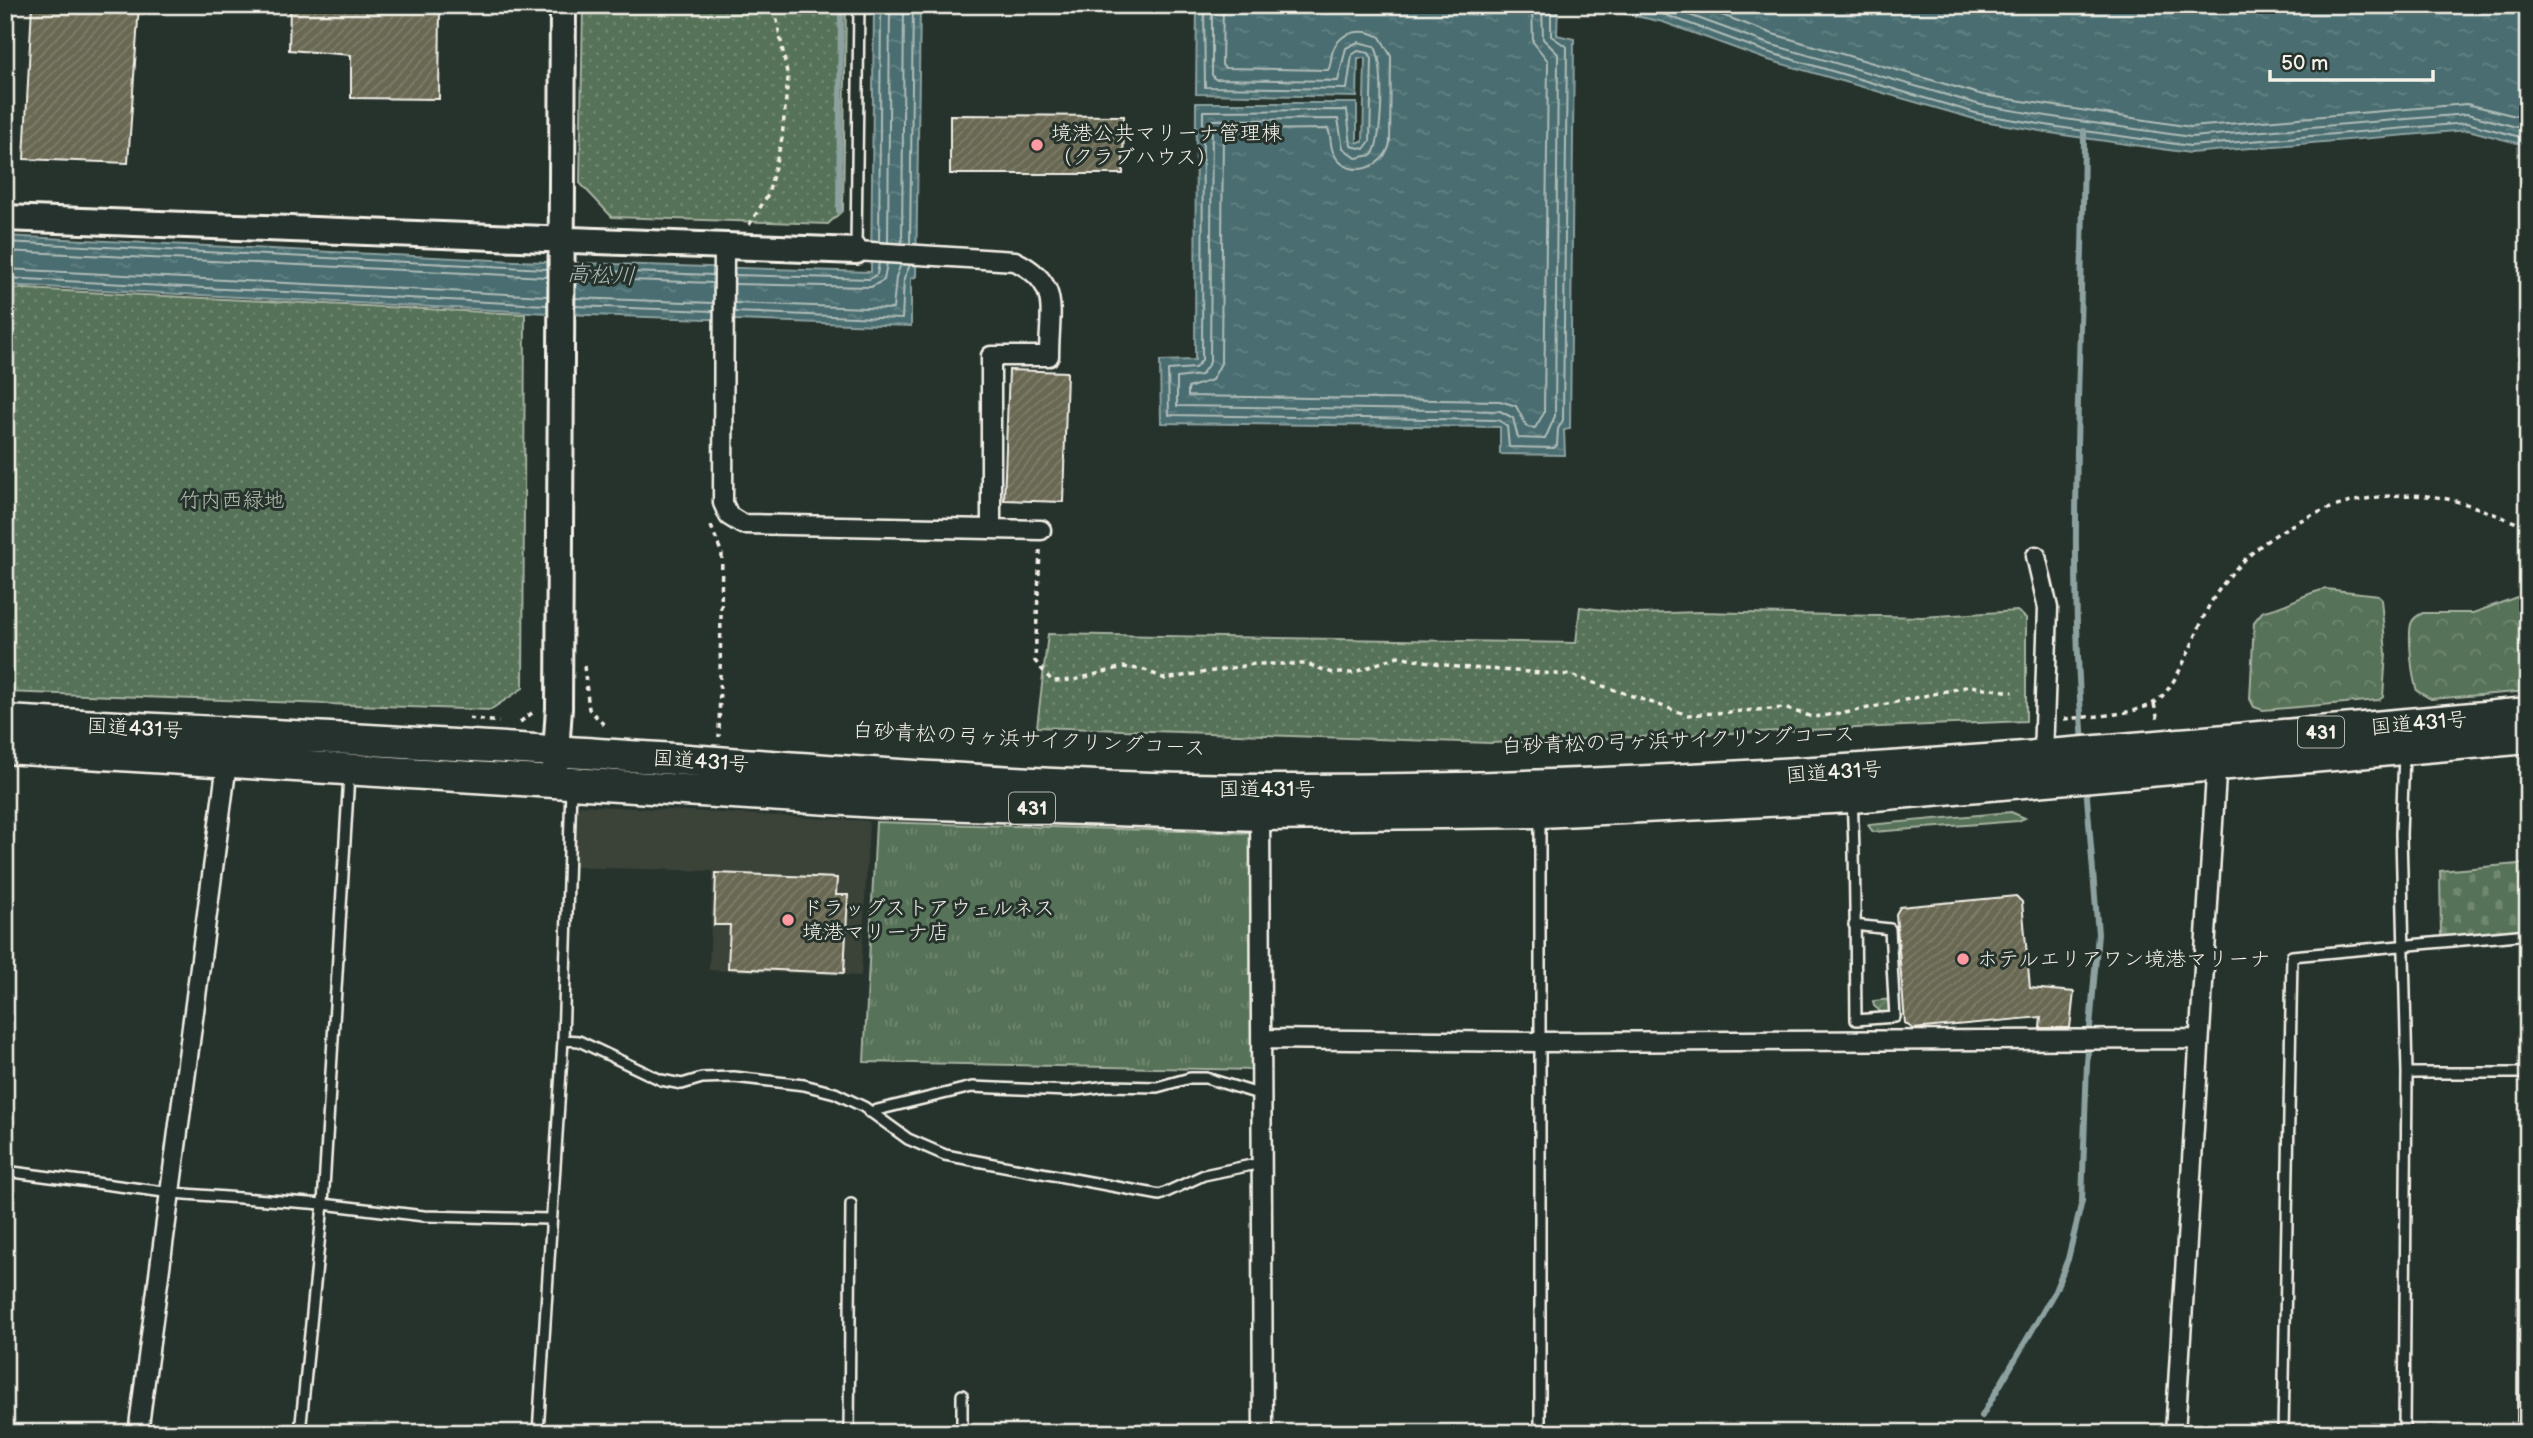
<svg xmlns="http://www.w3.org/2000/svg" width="2533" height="1438" viewBox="0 0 2533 1438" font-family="'Balsamiq Sans','Klee One',sans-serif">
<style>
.built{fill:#3a4338}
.grass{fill:url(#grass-tufts);stroke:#a6b2a0;stroke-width:2}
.forest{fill:url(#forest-crowns);stroke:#a6b2a0;stroke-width:2}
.cemetery{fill:url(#cemetery-stones);stroke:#a6b2a0;stroke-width:2}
.park{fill:url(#park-dots);stroke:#a6b2a0;stroke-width:2}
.garden{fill:url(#garden-furrows);stroke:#a6b2a0;stroke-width:2}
.water{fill:url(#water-ripples);stroke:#8da2a0;stroke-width:2}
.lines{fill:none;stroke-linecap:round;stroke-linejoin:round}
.shore{stroke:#b0bcb8;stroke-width:2}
.stream{stroke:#8da2a0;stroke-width:6}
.building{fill:url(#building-hatch);stroke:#f4f1e8;stroke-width:2}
.lane-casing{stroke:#f4f1e8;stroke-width:14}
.street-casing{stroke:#f4f1e8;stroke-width:23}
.secondary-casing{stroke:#f4f1e8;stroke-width:30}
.highway-casing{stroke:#f4f1e8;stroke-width:35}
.path{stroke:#f4f1e8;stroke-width:3.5;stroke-dasharray:5 5;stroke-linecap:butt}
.lane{stroke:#26332d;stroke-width:9}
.street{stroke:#26332d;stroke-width:18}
.secondary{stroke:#26332d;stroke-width:24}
.highway{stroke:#26332d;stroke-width:30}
.poi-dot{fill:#ff9aa2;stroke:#26332d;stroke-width:2.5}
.labels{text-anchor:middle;stroke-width:6;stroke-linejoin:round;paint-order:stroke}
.shield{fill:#26332d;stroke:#b6b8b0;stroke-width:2}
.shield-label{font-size:19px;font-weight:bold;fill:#f4f1e8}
.poi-label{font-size:21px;fill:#f4f1e8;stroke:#26332d;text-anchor:start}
.park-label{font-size:21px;fill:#b5beae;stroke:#26332d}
.street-label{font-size:21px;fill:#f4f1e8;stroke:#26332d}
.water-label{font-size:23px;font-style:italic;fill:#b0bcb8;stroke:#26332d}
</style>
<defs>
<pattern id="grass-tufts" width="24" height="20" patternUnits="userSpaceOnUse" patternTransform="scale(1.75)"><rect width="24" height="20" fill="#577258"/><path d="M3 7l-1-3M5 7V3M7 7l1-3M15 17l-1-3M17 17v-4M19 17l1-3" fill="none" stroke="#708770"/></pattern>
<pattern id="forest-crowns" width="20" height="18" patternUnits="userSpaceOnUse" patternTransform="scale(1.75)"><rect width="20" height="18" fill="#577258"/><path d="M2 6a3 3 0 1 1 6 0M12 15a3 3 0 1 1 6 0" fill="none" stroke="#708770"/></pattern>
<pattern id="cemetery-stones" width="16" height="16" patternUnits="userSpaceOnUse" patternTransform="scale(1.75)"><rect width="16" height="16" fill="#577258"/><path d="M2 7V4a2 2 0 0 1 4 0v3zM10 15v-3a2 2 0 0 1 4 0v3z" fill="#708770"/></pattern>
<pattern id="park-dots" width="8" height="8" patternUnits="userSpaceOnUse" patternTransform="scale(1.75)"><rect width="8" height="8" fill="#577258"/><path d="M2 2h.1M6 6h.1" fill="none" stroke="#708770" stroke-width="1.8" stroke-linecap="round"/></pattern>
<pattern id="garden-furrows" width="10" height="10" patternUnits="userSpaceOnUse" patternTransform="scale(1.75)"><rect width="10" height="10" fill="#577258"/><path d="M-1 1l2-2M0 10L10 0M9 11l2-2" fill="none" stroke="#708770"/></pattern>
<pattern id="water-ripples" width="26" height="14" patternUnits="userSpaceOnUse" patternTransform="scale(1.75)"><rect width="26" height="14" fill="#496d70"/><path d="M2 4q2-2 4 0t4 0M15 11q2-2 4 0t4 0" fill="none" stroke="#648284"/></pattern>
<pattern id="building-hatch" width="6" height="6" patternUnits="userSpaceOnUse" patternTransform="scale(1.75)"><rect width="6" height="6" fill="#686853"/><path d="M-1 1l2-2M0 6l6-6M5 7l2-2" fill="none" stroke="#7e7e6c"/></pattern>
</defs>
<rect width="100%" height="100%" fill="#26332d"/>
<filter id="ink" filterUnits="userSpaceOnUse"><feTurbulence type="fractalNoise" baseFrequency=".0143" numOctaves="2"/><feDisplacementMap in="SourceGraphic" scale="14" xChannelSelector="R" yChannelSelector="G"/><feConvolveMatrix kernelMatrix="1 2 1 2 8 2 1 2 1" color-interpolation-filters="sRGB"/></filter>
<g filter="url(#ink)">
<path class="built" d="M580 805 869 821 861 976 709 970 713 871 571 867 573 820Z"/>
<path class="grass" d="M2011 812 2025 818 2018 821 1873 832 1868 825Z
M876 822 1251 833 1254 1070 864 1062Z"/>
<path class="forest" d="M2326 589 2378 595 2381 599 2386 653 2383 697 2379 700 2263 710 2254 707 2250 699 2254 622 2263 611C2286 608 2303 593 2326 589Z
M2528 593V691L2431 699 2417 691C2412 677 2408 638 2411 624 2413 618 2418 615 2423 613H2473Z"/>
<path class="cemetery" d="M2528 863V931L2441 937 2440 871Z"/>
<path class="park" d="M583 5H846L843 210 828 224 612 217 580 183Z
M5 288 525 314 523 688 490 710 5 692Z
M1580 607 1637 614 1700 612 1922 617 2017 611 2026 618V721L1490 743 1037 727 1048 634 1576 643Z"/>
<path class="garden" d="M1891 999 1892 1012 1882 1013 1874 1006 1873 1001Z"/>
<path class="water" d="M874 5H920L916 277 911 278V326L589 315 5 285V236L515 261 871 272Z
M1197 5H1558L1557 35 1574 39 1570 429 1564 430 1565 455 1500 454V427L1161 423 1160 361 1195 360 1196 103H1357V142H1363L1365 58H1358L1357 97 1196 94Z
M1585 5H2528V146L2468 130 2190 153 2063 135 1978 120 1765 59 1663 22Z"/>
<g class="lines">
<path class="shore" d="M1204 5 1205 87 1347 89 1352 55 1358 51 1369 53 1372 59 1370 141 1364 149 1351 146 1347 110 1203 111 1202 360 1195 368 1168 370 1169 415 1499 420 1507 426 1509 447 1554 448 1557 445 1558 429 1563 420 1567 47 1551 36V5
M1212 5V75L1215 79 1338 81 1346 48 1358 42 1374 46C1385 57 1383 143 1372 155L1356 158 1343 148 1338 119 1212 120 1210 362 1201 375 1177 378V406L1500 411 1513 418 1518 438 1545 439 1555 416 1558 54 1543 39 1542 5
M1223 5 1222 65 1225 68 1328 70C1332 64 1330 55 1334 48 1342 30 1365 28 1380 37L1391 56 1390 143C1385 168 1350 180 1335 156 1329 147 1332 137 1328 129L1223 130 1221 363 1212 380 1188 388V396L1500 401 1516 406 1527 427 1535 428 1544 413 1548 61 1533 42 1532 5
M1622 5 1666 15 1767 52 1979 114 2064 128 2190 146 2467 123 2528 139
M1662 5 1769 44 1981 105 2065 119 2191 137 2467 114 2528 130
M1695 5 1773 34 1983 95 2191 127 2467 104 2528 119
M5 242 547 269
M879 242 881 5
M888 242 890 5
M902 243 904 5
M910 244 913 5
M5 251 547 277
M5 269 547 296
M575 270 713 275
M734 275 870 279 877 274 879 263
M5 278 547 305
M575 278 713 283
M734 284 871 287 884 280 887 263
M575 298 713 303
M734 303 893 309 896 277 901 264
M575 306 713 311
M734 312 902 319 904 278 910 265"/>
<path class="stream" d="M839 211 841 5
M2083 743C2067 539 2083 335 2084 131
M1982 1416 2055 1291 2068 1259 2082 1201 2087 1063 2098 934 2086 785"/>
</g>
<path class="building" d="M32 5H139L128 163 24 159Z
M290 5H440L439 99 351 98V55L289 50Z
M950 115 1124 116 1123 174H950Z
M1009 370 1067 372 1063 502 1004 500Z
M716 873 837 878 836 895H848L844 973 728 968 730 925H714Z
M2016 896 2022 902 2030 988 2074 992 2070 1028H2040L2041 1017 1913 1029 1905 1023 1896 914 1900 907Z"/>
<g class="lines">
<defs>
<path id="lane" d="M856 248 859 5
M2404 754 2401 834 2407 1073 2404 1433
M1852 800C1856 873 1855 947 1856 1020L1895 1017 1890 929 1854 925
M1540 817V1433
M563 1040 579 1041 661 1080 682 1084 702 1078 734 1077 804 1085 835 1093 864 1107 908 1139 945 1155 1160 1195 1204 1175 1261 1163
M2407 1073H2528
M869 1112 972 1087 1068 1091 1108 1086 1157 1087 1190 1078H1206L1262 1095
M5 1171 172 1193 323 1204 424 1216 549 1219
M962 1395V1433
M300 1433 323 1204 349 775
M538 1433 563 1040 571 788
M849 1433 851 1204
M2283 1433 2292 956 2528 934
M2523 1433 2524 1210"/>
<path id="street" d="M724 245 723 503 729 516 742 524 1041 530
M856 251 1015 261C1062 284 1049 310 1049 356H991V528
M2036 556 2048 608 2043 757
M1260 806 1263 1433
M1263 1039 1539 1042 2199 1039
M138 1433 227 763
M2175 1433 2217 759"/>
<path id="secondary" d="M5 218 856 251
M555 767 559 708 563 5"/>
<path id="highway" d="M5 721C208 732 411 741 614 755 829 769 1045 789 1261 790 1685 792 2106 751 2528 713
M5 748 878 802 1260 815 1540 812 1852 797 2528 738"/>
</defs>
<use href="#lane" class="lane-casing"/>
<use href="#street" class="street-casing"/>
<use href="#secondary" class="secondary-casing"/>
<use href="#highway" class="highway-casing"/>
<path class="path" d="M749 225 768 195 782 138 788 78 774 5
M711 526 722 554 719 737
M1040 550 1035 661 1052 681 1074 680 1123 667 1145 670 1165 679 1255 664H1307L1333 673H1353L1398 656 1457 667 1571 675 1688 715 1784 708 1813 717 1845 713 1970 686 2013 692
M584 666 589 709 606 727
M2154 704 2158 720
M469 718 499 722
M2064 719C2091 716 2127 716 2152 704 2177 692 2197 628 2210 604 2253 529 2343 489 2427 496 2463 499 2494 515 2528 527
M520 722 536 710"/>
<use href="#lane" class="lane"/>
<use href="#street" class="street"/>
<use href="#secondary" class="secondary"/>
<use href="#highway" class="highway"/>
</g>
</g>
<g class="poi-dot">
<circle cx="1037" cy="145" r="7"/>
<circle cx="788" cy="920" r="7"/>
<circle cx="1963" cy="959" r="7"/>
</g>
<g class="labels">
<g class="shield">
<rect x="2298" y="716.5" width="46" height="31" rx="5"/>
<rect x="1009" y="792.5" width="46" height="31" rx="5"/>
</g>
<g class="shield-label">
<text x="2321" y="739">431</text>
<text x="1032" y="815">431</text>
</g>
<g class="poi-label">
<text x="1051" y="140">境港公共マリーナ管理棟<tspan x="1051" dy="24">（クラブハウス）</tspan></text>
<text x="802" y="915">ドラッグストアウェルネス<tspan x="802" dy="24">境港マリーナ店</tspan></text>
<text x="1977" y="966">ホテルエリアワン境港マリーナ</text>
</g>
<g class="park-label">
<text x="232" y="507">竹内西緑地</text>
</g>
<g class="street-label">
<text transform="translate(2419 723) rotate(-5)" y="7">国道431号</text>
<text transform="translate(135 728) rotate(3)" y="7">国道431号</text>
<text transform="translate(1029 739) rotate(3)" y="7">白砂青松の弓ヶ浜サイクリングコース</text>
<text transform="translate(1678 740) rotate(-2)" y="7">白砂青松の弓ヶ浜サイクリングコース</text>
<text transform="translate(701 761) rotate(4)" y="7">国道431号</text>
<text transform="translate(1834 772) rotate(-4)" y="7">国道431号</text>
<text x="1267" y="796">国道431号</text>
</g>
<g class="water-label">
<text transform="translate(601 274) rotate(3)" y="8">高松川</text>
</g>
</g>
<rect width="2533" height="1438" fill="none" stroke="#26332d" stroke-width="28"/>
<rect x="14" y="14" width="2505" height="1410" fill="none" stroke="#f4f1e8" stroke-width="2.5" filter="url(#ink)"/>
<path d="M2270 70v10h163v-10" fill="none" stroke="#f4f1e8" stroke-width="3.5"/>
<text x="2281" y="70" font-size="21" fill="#f4f1e8" stroke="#26332d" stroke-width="5" paint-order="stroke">50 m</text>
</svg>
